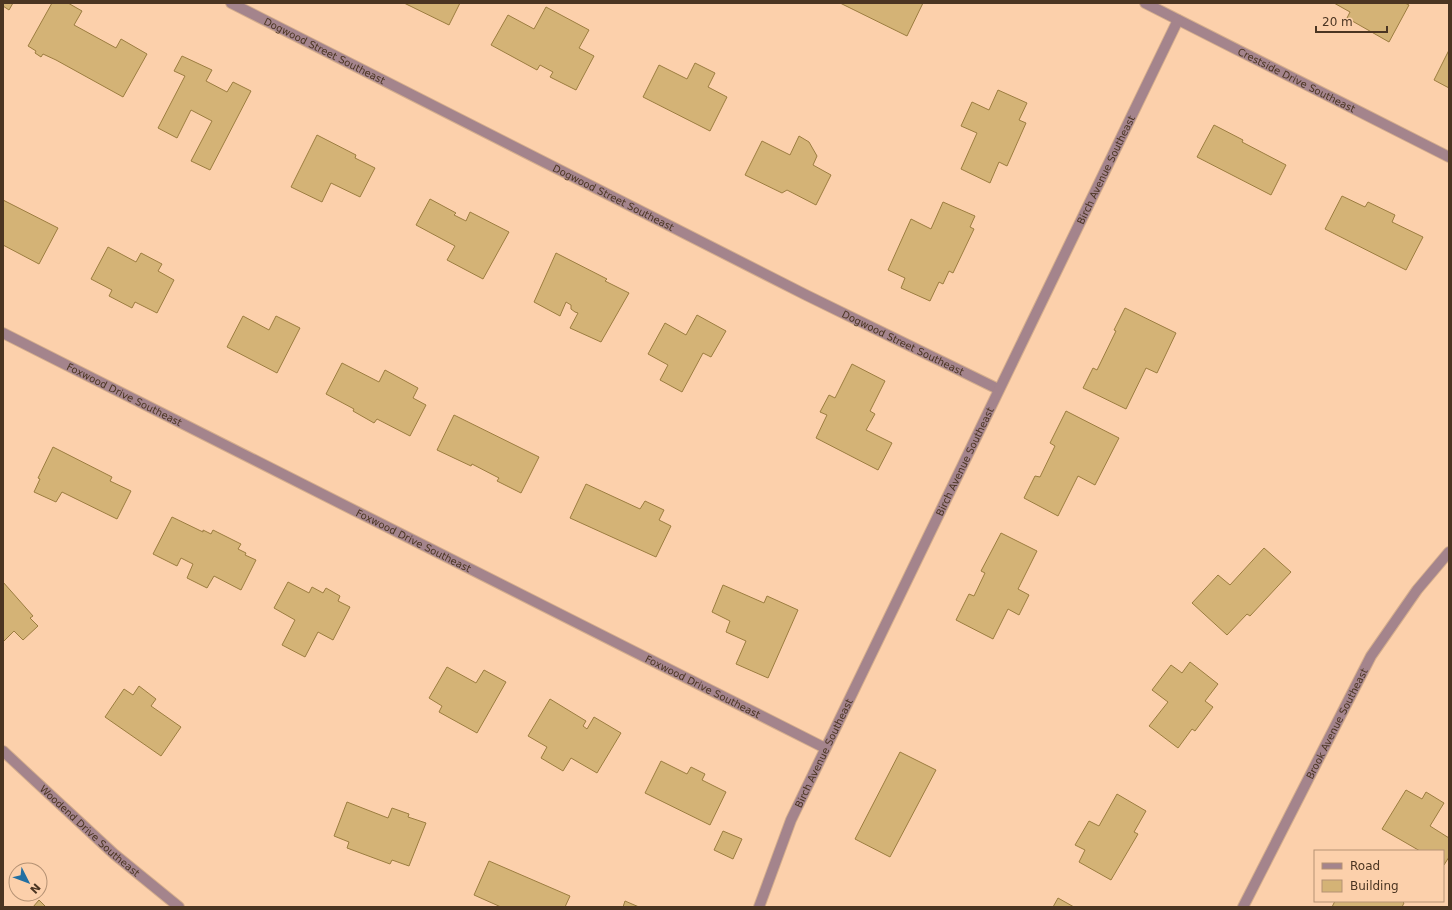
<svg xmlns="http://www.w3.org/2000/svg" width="1452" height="910" viewBox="0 0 1452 910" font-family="'DejaVu Sans',sans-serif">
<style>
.building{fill:#d4b376;stroke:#9c7d40}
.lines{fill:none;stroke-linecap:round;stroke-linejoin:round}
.minor-casing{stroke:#d5ae8d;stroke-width:12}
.minor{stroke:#a4848c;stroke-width:10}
.labels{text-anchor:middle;stroke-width:4;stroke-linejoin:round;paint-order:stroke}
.street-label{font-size:10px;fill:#4b3522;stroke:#fcd0ab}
</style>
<rect width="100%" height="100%" fill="#fcd0ab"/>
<path class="building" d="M3 3H13L9 10 3 6Z
M52 3H68L82 11 74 25 116 48 121 39 147 54 123 97 56 60 43 54 41 57 35 53 36 51 28 46Z
M404 3H460L449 25Z
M840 3H923L907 36Z
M1334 3H1405L1409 5 1389 42 1347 18 1350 12Z
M546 7 589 30 579 48 594 56 576 90 550 77 553 72 540 65 537 70 491 45 508 15 534 29Z
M1449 50V88L1434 80Z
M182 56 212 70 206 81 227 92 233 82 251 91 210 170 191 161 212 121 191 110 177 138 158 128 185 76 174 71Z
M695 63 715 73 708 87 727 97 710 131 643 97 659 65 687 79Z
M998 90 1027 103 1019 120 1026 123 1007 166 999 162 990 183 961 169 977 133 961 126 972 102 989 110Z
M1214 125 1243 140 1242 142 1286 165 1271 195 1197 157Z
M317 135 356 155 355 158 375 168 360 197 331 183 322 202 291 187Z
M799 136 809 142 817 156 813 165 831 175 816 205 787 190 782 193 745 175 762 141 790 155Z
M1342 196 1365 207 1368 202 1395 215 1392 222 1423 237 1406 270 1325 229Z
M430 199 456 213 454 215 466 221 470 212 509 232 483 279 447 260 455 246 416 225Z
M3 200 58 228 39 264 3 245Z
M943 202 975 216 970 227 974 229 953 273 949 271 943 284 939 282 930 301 901 288 905 278 888 270 911 219 931 229Z
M108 247 136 262 141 253 162 264 158 271 174 280 157 313 135 302 132 308 109 296 112 290 91 279Z
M556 253 607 279 605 281 629 293 601 342 570 328 578 313 575 312 571 309V305L566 302 560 316 534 302Z
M1125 308 1176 333 1157 373 1146 368 1126 409 1083 388 1093 368 1097 370 1116 331 1114 330Z
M697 315 726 331 711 357 703 353 682 392 660 380 668 365 648 354 665 323 686 335Z
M243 316 269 330 276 316 300 328 277 373 227 347Z
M342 363 379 382 385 370 418 388 413 398 426 405 410 436 377 419 374 423 353 411 354 409 326 394Z
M852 364 885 381 870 411 875 414 866 430 892 443 878 470 816 438 827 415 820 412 829 395 835 398Z
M1066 411 1119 438 1095 485 1078 476 1058 516 1024 498 1035 476 1040 477 1055 446 1050 443Z
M454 415 539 457 521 493 497 481 499 478 472 464 471 466 437 450Z
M53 447 112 477 110 481 131 491 117 519 62 492 56 502 34 492 40 479 38 478Z
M586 484 640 509 645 501 664 510 659 520 671 526 656 557 570 518Z
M172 517 203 532V530L211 534 213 530 241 544 238 549 246 553 245 555 256 560 241 590 214 576 207 588 187 578 193 564 181 558 177 566 153 554Z
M1001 533 1037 551 1018 589 1029 595 1019 615 1008 609 993 639 956 620 969 594 974 596 985 573 981 571Z
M1264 548 1291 572 1250 616 1247 614 1227 635 1192 603 1218 575 1230 585Z
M3 582 33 616 30 618 38 626 23 640 14 631 4 641 3 640Z
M288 582 309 593 312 587 323 593 326 588 340 596 338 601 350 607 333 640 318 632 305 657 282 645 295 620 274 608Z
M723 585 764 603 767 596 798 610 768 678 736 664 746 641 726 632 730 621 712 612Z
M1190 662 1218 684 1205 701 1213 707 1195 731 1192 729 1178 748 1149 726 1168 702 1152 690 1171 665 1182 673Z
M447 667 476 683 484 670 506 682 477 733 439 712 442 706 429 698Z
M139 686 156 699 151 706 181 727 161 756 105 717 124 689 133 695Z
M550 699 586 721 583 726 587 729 594 717 621 733 597 773 571 758 563 771 541 758 547 747 528 736Z
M900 752 936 770 890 857 855 839Z
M661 761 687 774 691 767 705 774 702 780 726 792 710 825 645 793Z
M1406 790 1422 799 1426 792 1444 803 1430 826 1449 838V857L1444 865 1443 851H1420L1382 829Z
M1117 794 1146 811 1134 832 1138 834 1111 880 1079 862 1085 850 1075 845 1089 821 1099 826Z
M347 802 388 818 392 808 409 814 408 817 426 823 409 866 392 860 390 864 347 848 349 842 334 836Z
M723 831 742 839 733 859 714 850Z
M489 861 570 896 565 907H501L474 895Z
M1058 898 1074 907H1053Z
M39 900 46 907H33Z
M625 901 639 907H623Z
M1335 901H1402L1404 903 1402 907H1332Z"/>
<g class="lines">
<defs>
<g id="minor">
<path id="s1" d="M231 3 806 295 998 389"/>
<path id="s2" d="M1145 3 1449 157"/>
<path id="s3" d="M3 333 825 748"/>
<path id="s4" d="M3 751 114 854 179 907"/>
<path id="s5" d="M759 907 791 820 1178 20"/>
<path id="s6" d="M1243 907 1371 656 1417 590 1449 552"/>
</g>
</defs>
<use href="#minor" class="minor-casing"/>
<use href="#minor" class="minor"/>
</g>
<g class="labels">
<g class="street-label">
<text dy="4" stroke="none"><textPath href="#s1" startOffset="105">Dogwood Street Southeast</textPath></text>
<text dy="4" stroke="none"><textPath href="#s2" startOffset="170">Crestside Drive Southeast</textPath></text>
<text dy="4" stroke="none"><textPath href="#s5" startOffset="815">Birch Avenue Southeast</textPath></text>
<text dy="4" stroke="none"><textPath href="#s1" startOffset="429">Dogwood Street Southeast</textPath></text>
<text dy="4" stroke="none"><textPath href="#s1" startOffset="753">Dogwood Street Southeast</textPath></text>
<text dy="4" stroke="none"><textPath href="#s3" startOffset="136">Foxwood Drive Southeast</textPath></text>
<text dy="4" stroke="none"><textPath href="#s5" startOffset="491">Birch Avenue Southeast</textPath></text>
<text dy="4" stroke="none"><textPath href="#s3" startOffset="460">Foxwood Drive Southeast</textPath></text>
<text dy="4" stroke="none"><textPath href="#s3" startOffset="784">Foxwood Drive Southeast</textPath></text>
<text dy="4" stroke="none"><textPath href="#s6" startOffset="206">Brook Avenue Southeast</textPath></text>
<text dy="4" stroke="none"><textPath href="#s5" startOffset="167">Birch Avenue Southeast</textPath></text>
<text dy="4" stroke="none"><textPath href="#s4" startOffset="118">Woodend Drive Southeast</textPath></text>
</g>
</g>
<rect width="1452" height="910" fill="none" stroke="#4b3522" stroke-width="8"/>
<rect x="1314" y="850" width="130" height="52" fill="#fcd0ab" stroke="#b59274"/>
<rect x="1322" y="863" width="20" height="6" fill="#a4848c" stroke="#b59274"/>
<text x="1350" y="870" font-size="12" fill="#4b3522">Road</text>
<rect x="1322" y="880" width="20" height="12" fill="#d4b376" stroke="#b59274"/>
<text x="1350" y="890" font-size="12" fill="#4b3522">Building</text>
<g transform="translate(28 882) rotate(132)"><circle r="19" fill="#fcd0ab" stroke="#b59274"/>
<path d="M0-3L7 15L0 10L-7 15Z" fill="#226fa2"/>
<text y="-6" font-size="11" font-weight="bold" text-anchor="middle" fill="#4b3522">N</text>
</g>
<path d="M1316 26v6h71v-6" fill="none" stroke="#4b3522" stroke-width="2"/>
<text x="1322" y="26" font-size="12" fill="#4b3522" stroke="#fcd0ab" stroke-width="3" paint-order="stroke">20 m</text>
</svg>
